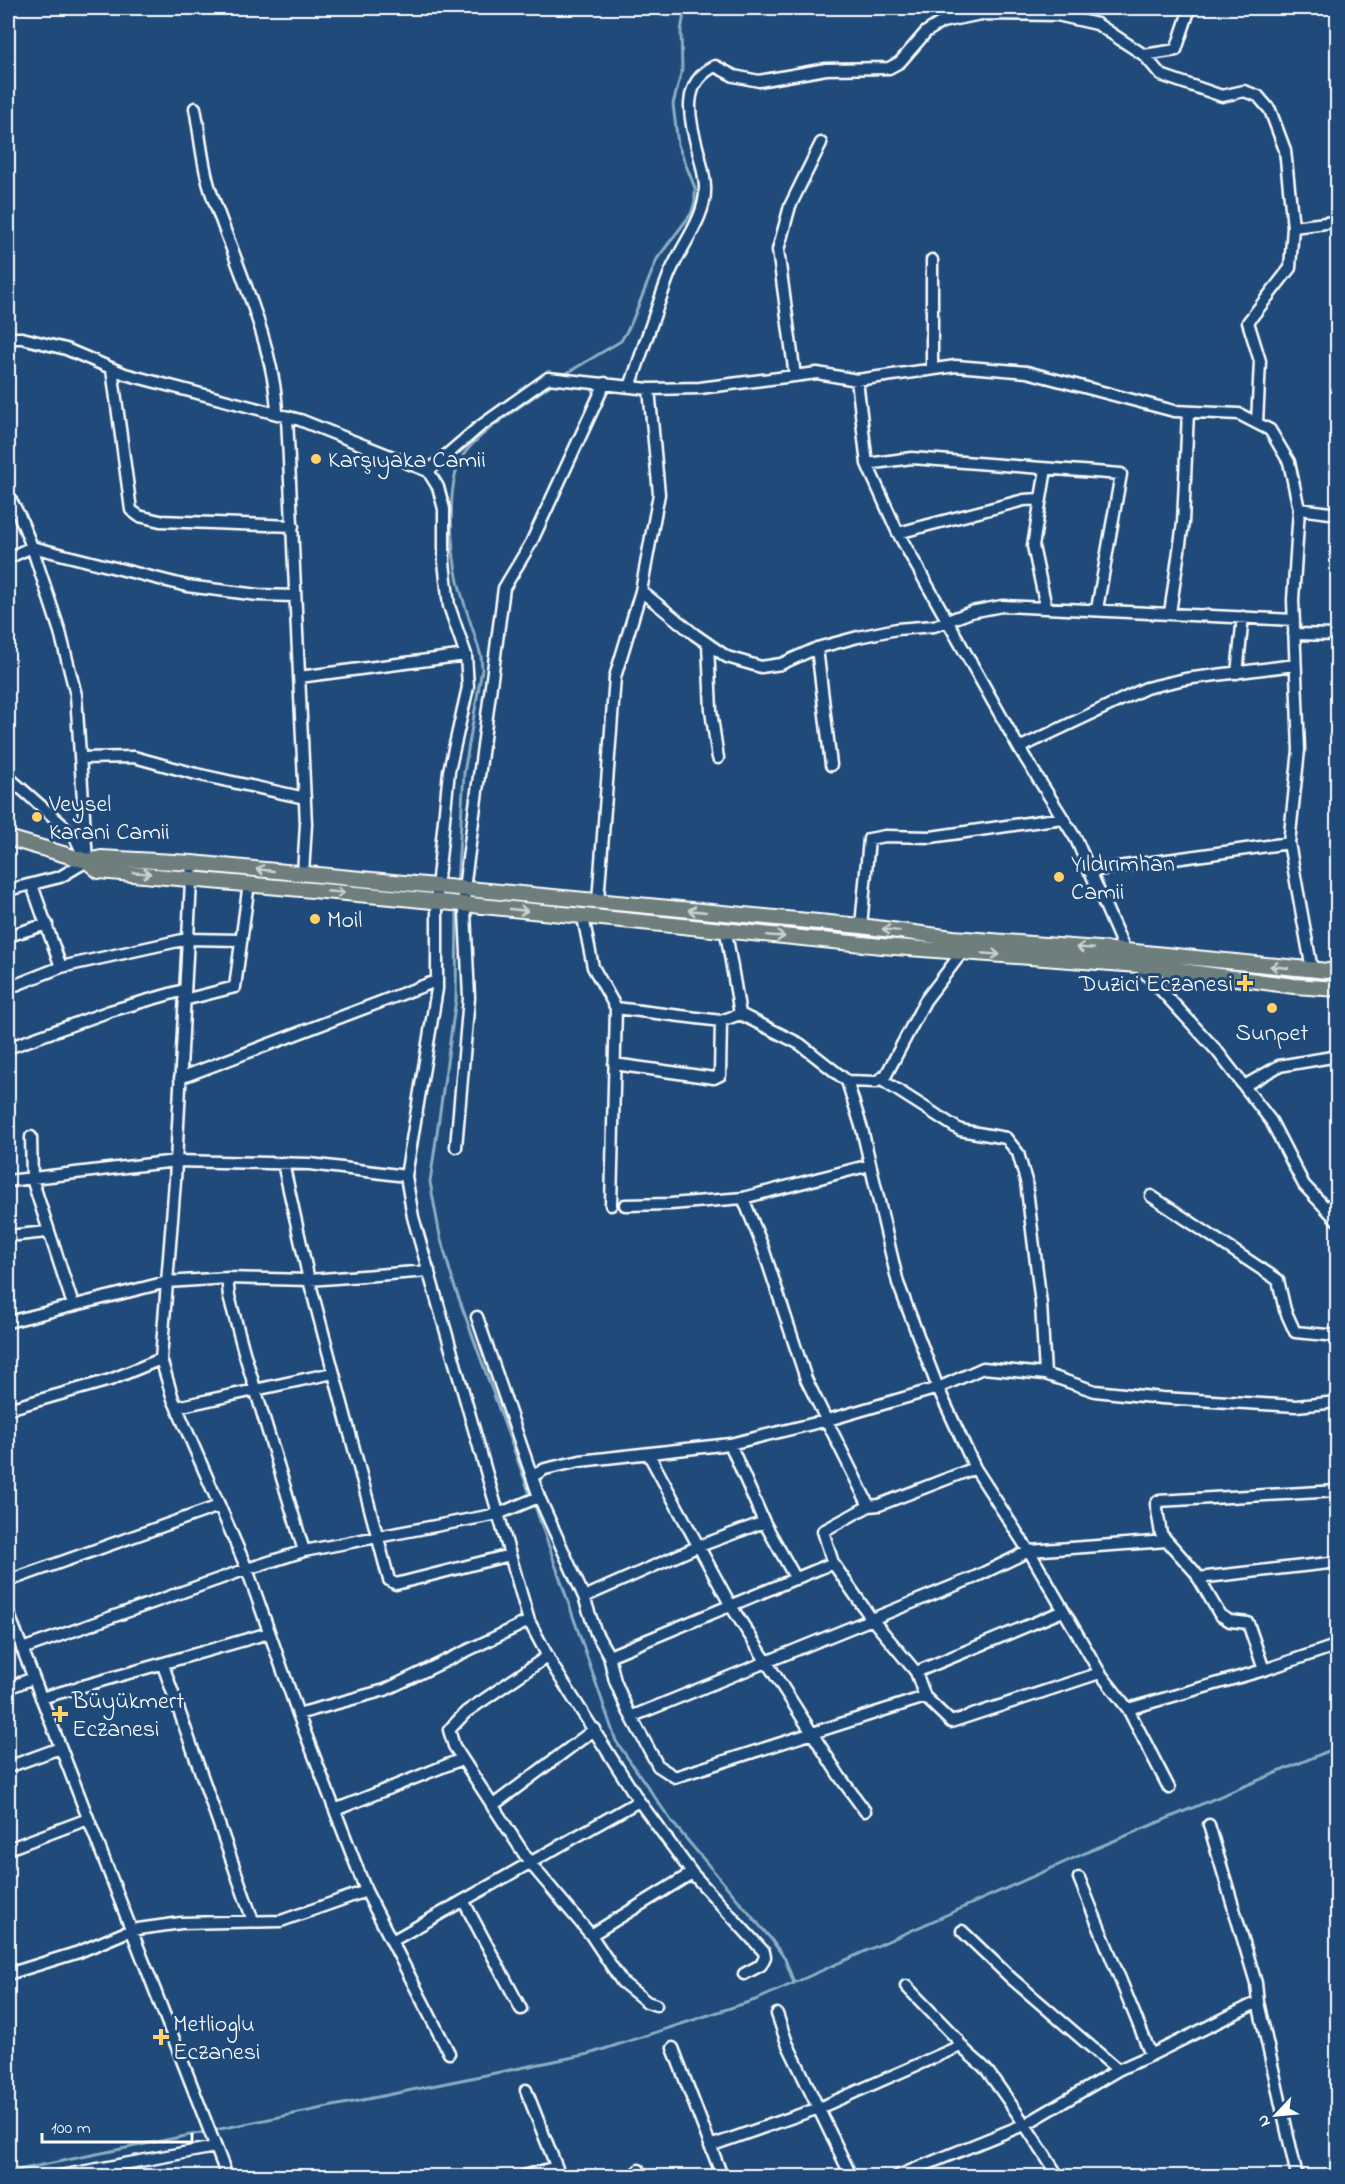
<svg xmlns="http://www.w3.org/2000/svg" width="1345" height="2184" viewBox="0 0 1345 2184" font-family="'Indie Flower',sans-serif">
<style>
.green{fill:#4b818f;stroke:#a5c0c7;stroke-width:1.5}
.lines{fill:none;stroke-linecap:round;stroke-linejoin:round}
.stream{stroke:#8caec3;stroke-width:3}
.minor-casing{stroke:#fff;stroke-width:15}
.major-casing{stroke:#fff;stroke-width:18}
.minor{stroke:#1f4a7a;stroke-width:10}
.major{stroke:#6d7e7c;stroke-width:14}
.oneway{stroke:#ccd2d1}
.poi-dot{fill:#ffd166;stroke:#1f4a7a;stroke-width:2}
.labels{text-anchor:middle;stroke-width:6;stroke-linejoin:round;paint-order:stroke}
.poi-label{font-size:24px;fill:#fff;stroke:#1f4a7a;text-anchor:start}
</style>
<rect width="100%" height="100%" fill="#1f4a7a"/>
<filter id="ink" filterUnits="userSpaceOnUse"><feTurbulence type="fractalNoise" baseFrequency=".0167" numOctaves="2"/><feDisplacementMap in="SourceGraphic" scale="12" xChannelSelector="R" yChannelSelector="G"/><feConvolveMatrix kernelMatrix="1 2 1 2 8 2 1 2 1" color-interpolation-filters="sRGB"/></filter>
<g filter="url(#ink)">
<path class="green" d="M778 8H945L901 14Z"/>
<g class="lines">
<path class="stream" d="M562 376 621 341 631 324 657 259 691 214 695 202V188L678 145 673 104 682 70 681 31 685 8
M457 885 464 773 482 669 481 656C474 631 464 606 458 581 451 550 445 481 464 454 482 429 529 402 554 382
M457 907 456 999 430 1182 440 1236 454 1285 531 1497
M534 1503 616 1741 672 1822 771 1939 785 1959 794 1983
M8 2172 589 2054 758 1999 1092 1850 1338 1747"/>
<defs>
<path id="minor" d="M1144 55 1176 50 1190 8
M195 108C200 134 202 164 210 189 233 258 275 344 277 414
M1293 227 1334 222 1338 219
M8 338H22L66 349 125 374 300 420 428 471 438 487 444 509V562L449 606 466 655 468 687 449 771 437 888V989L406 1176 413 1217 529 1621 554 1668 639 1801 692 1873 764 1952 765 1957 761 1965 744 1974
M112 369 131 510 139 516 160 521 293 526
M932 369V260
M795 376 778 250 790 206 821 143
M857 380 867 464 898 533 1019 748 1076 839 1125 951 1217 1051 1271 1121 1304 1185 1338 1221
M630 387C643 349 655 312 669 275 680 247 707 217 705 187 704 149 666 90 715 66L734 76 759 81 826 69 889 68 900 62 926 32 942 22 981 14 1057 15 1097 24 1144 55 1161 75 1222 96 1244 91 1258 96 1270 110 1285 150 1293 227 1290 268 1248 322 1260 361 1257 423
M287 417 306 824 303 874
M867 464 912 458 1121 474 1097 609
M428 471 479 427 548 378 649 389 700 388 817 373 857 380 956 366 1027 372 1174 411 1239 414 1270 430 1289 462 1299 509 1293 600 1299 750 1289 843 1312 970
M8 495 20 517 32 547 60 632 76 695 87 861
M1299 509 1338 514
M898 533 1024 500 1040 499
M8 558 32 547 187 586 258 595 295 596
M641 591 694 634 727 657 761 667 781 664 817 648 858 637 897 629 934 626 971 612 1002 606 1294 620
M1046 607 1033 546 1046 469
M1170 613 1183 523 1188 412
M1294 634 1338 635
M708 644 711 711 718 758
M817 648 831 765
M1237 673 1243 617
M299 677 466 655
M1019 748 1146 688 1185 679 1295 665
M80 758 134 757 196 774 305 798
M8 777 74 835 85 858
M192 863 175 1181 161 1359 173 1399 247 1569 298 1714 366 1891 449 2053
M1089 871 1289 843
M32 885 61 967
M8 890 60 877 87 861
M598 901 615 677 641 591 659 494 649 389
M583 917 593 967 616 1008 611 1205
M861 926 869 839 885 836 931 837 1062 818
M726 932 740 1014
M8 936 47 924
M8 988 61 967 187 939 240 940
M184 1000 235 987 249 883
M616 1008 721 1021 740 1014 800 1044 847 1081 862 1129 898 1283 938 1388 975 1468 1032 1556 1100 1673 1128 1709 1169 1788
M8 1048 110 1011 184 990
M614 1064 714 1078 720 1075 721 1021
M180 1078 436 981
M880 1079 960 1130 1006 1138 1018 1153 1026 1181 1041 1304 1045 1374
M847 1081 876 1082 886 1075 925 1001 963 951
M1244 1086 1279 1066 1338 1056
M31 1137 32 1179 73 1305
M456 1147 469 998 464 889 504 588 531 543 605 383
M283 1163 309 1280 389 1580 396 1584 510 1555
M8 1181 176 1161 310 1164 406 1176
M1151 1196 1278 1280 1285 1310 1295 1332 1338 1336
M743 1198 762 1245 806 1379 869 1506
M625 1205 671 1204 743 1198 870 1165
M1326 1208 1338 1201
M8 1236 47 1232
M227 1278 229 1296 244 1352 304 1551
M477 1317 539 1497 584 1597 596 1633 609 1656 615 1681 627 1709 658 1766 675 1777 925 1697
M8 1322 167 1282 227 1278 309 1280 429 1271
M177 1407 333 1373
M8 1409 110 1380 161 1359
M730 1444 764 1522 796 1579
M649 1455 731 1606 840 1777 865 1811
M975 1468 879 1505 869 1506 823 1531 833 1563 871 1618 916 1672 925 1697 951 1722 1100 1673
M533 1476 545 1469 580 1461 730 1444 828 1420 938 1388 983 1368 1045 1374 1095 1391 1162 1398 1296 1406 1338 1402
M1198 1578 1338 1562
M8 1581 219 1506
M584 1597 697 1547 764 1522
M8 1612 227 2176
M22 1649 247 1569 304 1551 498 1514 539 1497
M548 1656 466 1712 449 1730 454 1746 530 1863 591 1935 622 1982 647 2002 656 2005
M609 1656 833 1563
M163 1665 253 1921
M1264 1670 1248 1623 1230 1621 1220 1615 1195 1572 1161 1534 1156 1504 1158 1501 1338 1491
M916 1672 1063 1611
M8 1688 33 1678
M41 1698 269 1633
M1128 1709 1264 1670 1338 1645
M298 1714 385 1690 529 1621
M633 1716 973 1578 1029 1551 1167 1541
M8 1767 60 1748
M492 1806 595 1729
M335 1810 462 1759
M1209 1825 1256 1983 1258 2002 1297 2176
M8 1849 88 1819
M1079 1878 1151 2055 1258 2002
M464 1902 521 2009
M962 1931 1011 1978 1118 2070
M591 1935 692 1873
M392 1941 639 1801
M8 1974 79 1952 131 1930 181 1923 281 1921 366 1891
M906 1986 957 2039C963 2053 979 2060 988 2072 1013 2106 1036 2141 1058 2176
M777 2014 787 2043 851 2176
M673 2048 722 2176
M526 2090 560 2176
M710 2146 819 2108 960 2046
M639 2170 641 2176
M60 2176 215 2147
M524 2176 556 2167
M898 2176 1026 2124 1118 2070 1151 2055"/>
<path id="major" d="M8 838 87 861 99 871 402 898 882 946 1138 965 1294 986 1338 989
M87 861 101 858 192 863 861 926 953 938 1125 951 1338 972"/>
</defs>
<use href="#minor" class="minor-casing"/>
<use href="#major" class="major-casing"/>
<use href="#minor" class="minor"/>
<use href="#major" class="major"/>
</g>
<defs><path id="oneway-shaft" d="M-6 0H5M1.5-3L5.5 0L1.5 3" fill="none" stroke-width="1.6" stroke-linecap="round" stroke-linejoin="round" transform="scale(1.5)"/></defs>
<g class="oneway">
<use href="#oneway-shaft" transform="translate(265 870) rotate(-174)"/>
<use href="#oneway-shaft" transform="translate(142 873) rotate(3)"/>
<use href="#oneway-shaft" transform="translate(336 892) rotate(5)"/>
<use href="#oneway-shaft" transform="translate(519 910) rotate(6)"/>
<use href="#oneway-shaft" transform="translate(697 911) rotate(-174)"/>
<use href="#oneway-shaft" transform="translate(891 930) rotate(-173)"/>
<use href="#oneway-shaft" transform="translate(776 936) rotate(5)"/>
<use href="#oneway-shaft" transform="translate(1085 948) rotate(-176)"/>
<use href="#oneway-shaft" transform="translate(991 954) rotate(5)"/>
<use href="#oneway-shaft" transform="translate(1279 967) rotate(-174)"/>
</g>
</g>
<g class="poi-dot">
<circle cx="316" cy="459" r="6"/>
<circle cx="37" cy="817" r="6"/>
<circle cx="1059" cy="877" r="6"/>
<circle cx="315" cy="919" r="6"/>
<path d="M1242 974h6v6h6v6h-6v6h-6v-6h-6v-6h6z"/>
<circle cx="1272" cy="1008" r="6"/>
<path d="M57 1705h6v6h6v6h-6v6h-6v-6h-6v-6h6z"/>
<path d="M158 2028h6v6h6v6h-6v6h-6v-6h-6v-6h6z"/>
</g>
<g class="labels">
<g class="poi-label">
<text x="328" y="467">Karşıyaka Camii</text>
<text x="49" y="811">Veysel<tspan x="49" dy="28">Karani Camii</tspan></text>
<text x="1071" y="871">Yıldırımhan<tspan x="1071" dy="28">Camii</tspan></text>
<text x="327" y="927">Moil</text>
<text x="1233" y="991" text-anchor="end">Duzici Eczanesi</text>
<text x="1272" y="1040" text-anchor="middle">Sunpet</text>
<text x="72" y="1708">Büyükmert<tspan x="72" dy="28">Eczanesi</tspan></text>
<text x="173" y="2031">Metlioglu<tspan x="173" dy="28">Eczanesi</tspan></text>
</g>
</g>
<rect width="1345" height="2184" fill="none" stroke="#1f4a7a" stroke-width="30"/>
<rect x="15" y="15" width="1315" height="2154" fill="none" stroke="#fff" stroke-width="2" filter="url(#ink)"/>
<g transform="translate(1276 2115) rotate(244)" stroke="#1f4a7a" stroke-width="4.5" paint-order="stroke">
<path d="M0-4.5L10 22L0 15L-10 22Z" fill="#ffffff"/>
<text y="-9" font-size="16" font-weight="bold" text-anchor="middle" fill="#ffffff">N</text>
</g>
<path d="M42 2133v9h150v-9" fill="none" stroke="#ffffff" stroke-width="3"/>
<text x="51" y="2133" font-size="18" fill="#ffffff" stroke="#1f4a7a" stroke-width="4.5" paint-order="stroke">100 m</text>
</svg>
